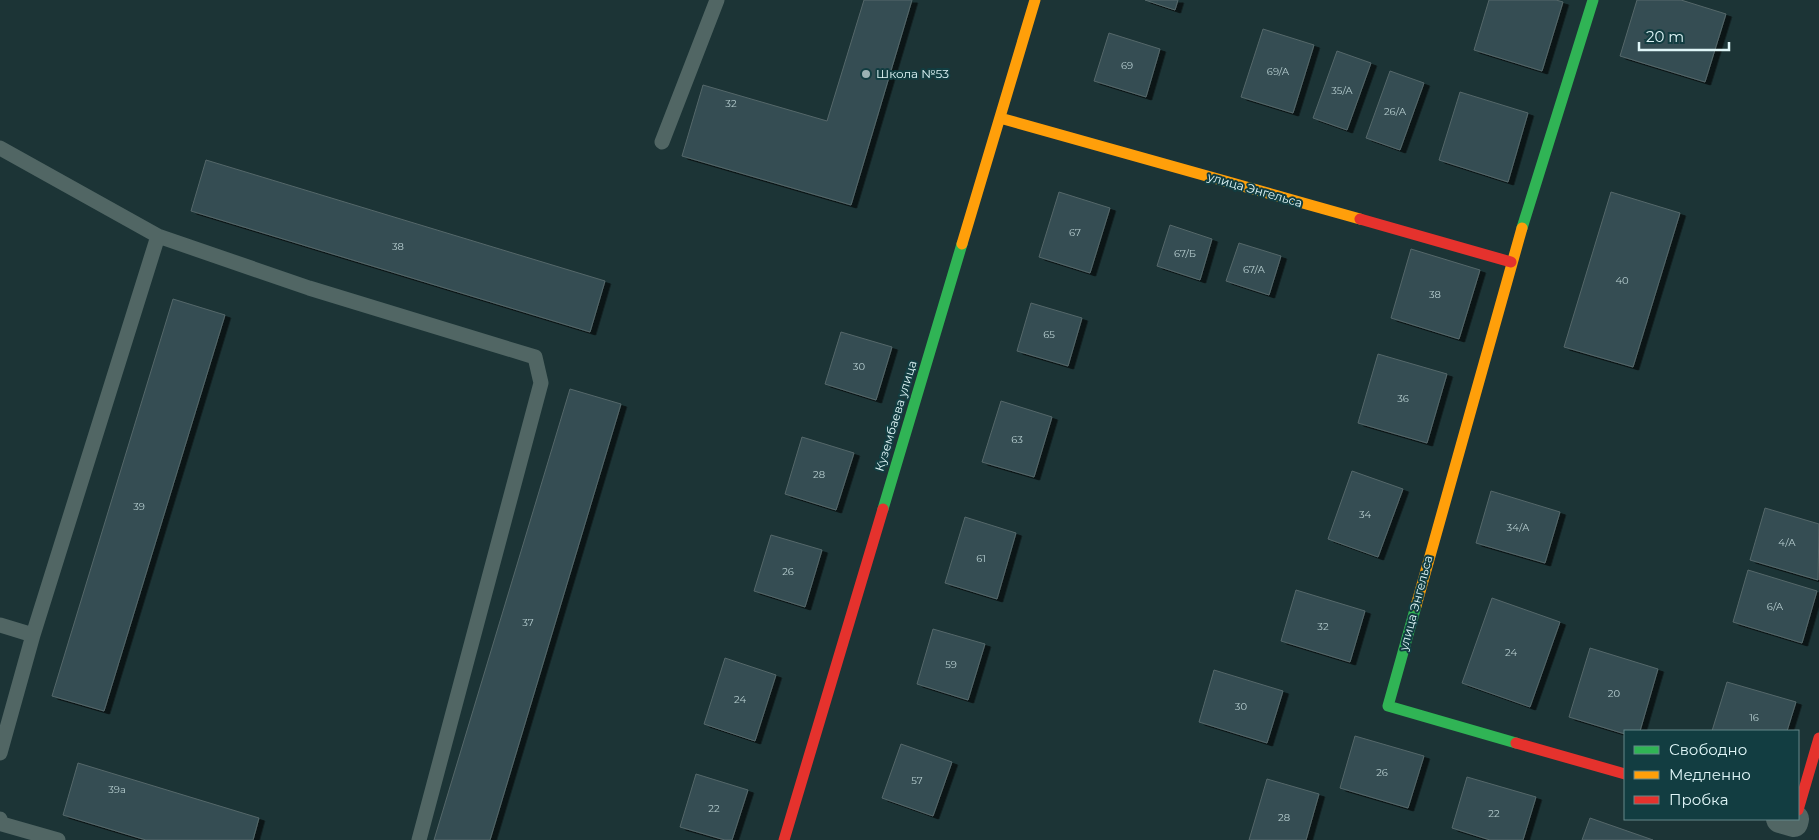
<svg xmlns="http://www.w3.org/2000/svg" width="1819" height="840" viewBox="0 0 1819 840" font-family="Montserrat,sans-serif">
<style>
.building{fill:#344e52;stroke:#55676a;filter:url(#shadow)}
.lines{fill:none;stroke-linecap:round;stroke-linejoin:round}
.lane{stroke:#516664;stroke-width:15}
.street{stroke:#516664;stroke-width:28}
.fast{stroke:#30b455;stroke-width:11}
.slow{stroke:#ff9f0a;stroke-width:11}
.jam{stroke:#e5322d;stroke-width:11}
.poi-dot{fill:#9bb2b4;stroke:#123d41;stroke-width:2}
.labels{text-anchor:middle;stroke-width:4;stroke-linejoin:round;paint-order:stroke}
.number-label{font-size:10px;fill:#b5ccce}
.poi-label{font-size:12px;fill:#e0f6f8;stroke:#123d41;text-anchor:start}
.street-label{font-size:12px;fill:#e0f6f8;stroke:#123d41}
</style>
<defs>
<filter id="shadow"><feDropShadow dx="5.5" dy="3" stdDeviation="0" flood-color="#0009"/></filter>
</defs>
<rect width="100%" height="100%" fill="#1c3436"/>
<path class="building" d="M864 0H912L851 205 682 156 703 85 827 121Z
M1145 0H1178L1175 10Z
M1489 0H1556L1563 2 1542 71 1474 50Z
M1637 0H1681L1726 14 1705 82 1620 56Z
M1263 29 1314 45 1293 113 1241 97Z
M1109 33 1160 49 1146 97 1094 81Z
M1337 51 1371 63 1347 130 1313 118Z
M1390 71 1424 83 1400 150 1366 138Z
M1460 92 1528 113 1508 182 1439 160Z
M206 160 605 281 590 332 191 211Z
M1059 192 1110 208 1090 273 1039 257Z
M1611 192 1680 213 1633 367 1564 347Z
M1170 225 1212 239 1200 280 1157 266Z
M1239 243 1281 256 1269 295 1226 281Z
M1411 249 1480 270 1459 339 1391 318Z
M173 299 225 315 104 711 52 696Z
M1031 303 1082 318 1068 366 1017 351Z
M841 332 892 347 876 400 825 384Z
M1378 354 1447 374 1427 443 1358 423Z
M570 389 621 404 490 840H434Z
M1001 401 1052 417 1034 477 982 462Z
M802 437 854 453 836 510 785 494Z
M1352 471 1403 489 1378 557 1328 539Z
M1491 491 1560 512 1545 563 1476 543Z
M1765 508 1819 524 1818 580 1750 560Z
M965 517 1016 533 997 599 945 583Z
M771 535 822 550 805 607 754 591Z
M1748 570 1817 591 1802 643 1733 622Z
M1296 590 1365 611 1350 662 1281 641Z
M1492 598 1560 622 1530 707 1462 683Z
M933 629 985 644 968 700 917 684Z
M1590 648 1658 669 1640 731H1625V734L1569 717Z
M725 658 776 675 755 741 704 724Z
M1214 670 1283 691 1267 743 1199 722Z
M1727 682 1796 702 1787 731H1712Z
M1355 736 1424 756 1408 808 1340 788Z
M901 744 952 762 933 816 882 798Z
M78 763 259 818 253 840H146L63 815Z
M696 774 748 790 732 840H725L680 827Z
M1467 777 1536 797 1523 840H1490L1452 828Z
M1267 779 1319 794 1306 840H1249Z
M1590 818 1653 840H1582Z"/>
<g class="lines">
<path class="lane" d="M662 142 717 0
M0 148 158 236 309 288 535 357 541 383 419 840
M0 625 33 635 0 753
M33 635 158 236
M0 819 2 824 58 840"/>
<path class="street" d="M1780 819 1794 823 1795 819"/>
<path class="fast" d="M1522 228 1593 0
M883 509 962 244
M1416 606 1388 706 1516 743"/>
<path class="slow" d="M1000 118 1360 219
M962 244 1035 0
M1416 606 1522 228"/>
<path class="jam" d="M1360 219 1511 262
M1516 743 1625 774
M1798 810 1819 738
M784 840 883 509"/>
</g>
<circle class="poi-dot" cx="866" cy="74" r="5"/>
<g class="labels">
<g class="number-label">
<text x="1127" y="69">69</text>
<text x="1278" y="75">69/А</text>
<text x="1342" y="94">35/А</text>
<text x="731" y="107">32</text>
<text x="1395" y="115">26/А</text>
<text x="1075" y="236">67</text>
<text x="398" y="250">38</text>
<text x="1185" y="257">67/Б</text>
<text x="1254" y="273">67/А</text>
<text x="1622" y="284">40</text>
<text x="1435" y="298">38</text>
<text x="1049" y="338">65</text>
<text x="859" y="370">30</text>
<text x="1403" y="402">36</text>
<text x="1017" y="443">63</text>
<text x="819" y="478">28</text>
<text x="139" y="510">39</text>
<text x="1365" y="518">34</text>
<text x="1518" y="531">34/А</text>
<text x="1787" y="546">4/А</text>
<text x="981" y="562">61</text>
<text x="788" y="575">26</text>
<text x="1775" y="610">6/А</text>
<text x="528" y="626">37</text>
<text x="1323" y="630">32</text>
<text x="1511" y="656">24</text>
<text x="951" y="668">59</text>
<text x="1614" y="697">20</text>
<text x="740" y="703">24</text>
<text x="1241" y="710">30</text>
<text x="1754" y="721">16</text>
<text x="1382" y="776">26</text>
<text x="917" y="784">57</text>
<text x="117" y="793">39а</text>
<text x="714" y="812">22</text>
<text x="1494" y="817">22</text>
<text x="1284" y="821">28</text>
</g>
<g class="poi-label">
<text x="876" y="78">Школа №53</text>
</g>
<g class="street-label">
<text transform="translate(1255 190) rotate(16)" y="4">улица Энгельса</text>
<text transform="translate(896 416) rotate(-73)" y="4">Кузембаева улица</text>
<text transform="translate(1416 603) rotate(-75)" y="4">улица Энгельса</text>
</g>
</g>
<rect x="1624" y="730" width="175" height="90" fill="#123d41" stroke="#64878a"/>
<rect x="1634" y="746" width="25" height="8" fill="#30b455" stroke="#64878a"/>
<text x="1669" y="755" font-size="15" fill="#e0f6f8">Свободно</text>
<rect x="1634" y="771" width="25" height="8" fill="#ff9f0a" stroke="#64878a"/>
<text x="1669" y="780" font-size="15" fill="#e0f6f8">Медленно</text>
<rect x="1634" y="796" width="25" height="8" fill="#e5322d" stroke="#64878a"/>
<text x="1669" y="805" font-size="15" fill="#e0f6f8">Пробка</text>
<path d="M1639 42v8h90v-8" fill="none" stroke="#e0f6f8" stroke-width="2.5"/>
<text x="1646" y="42" font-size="15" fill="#e0f6f8" stroke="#123d41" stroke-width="4" paint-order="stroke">20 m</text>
</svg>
